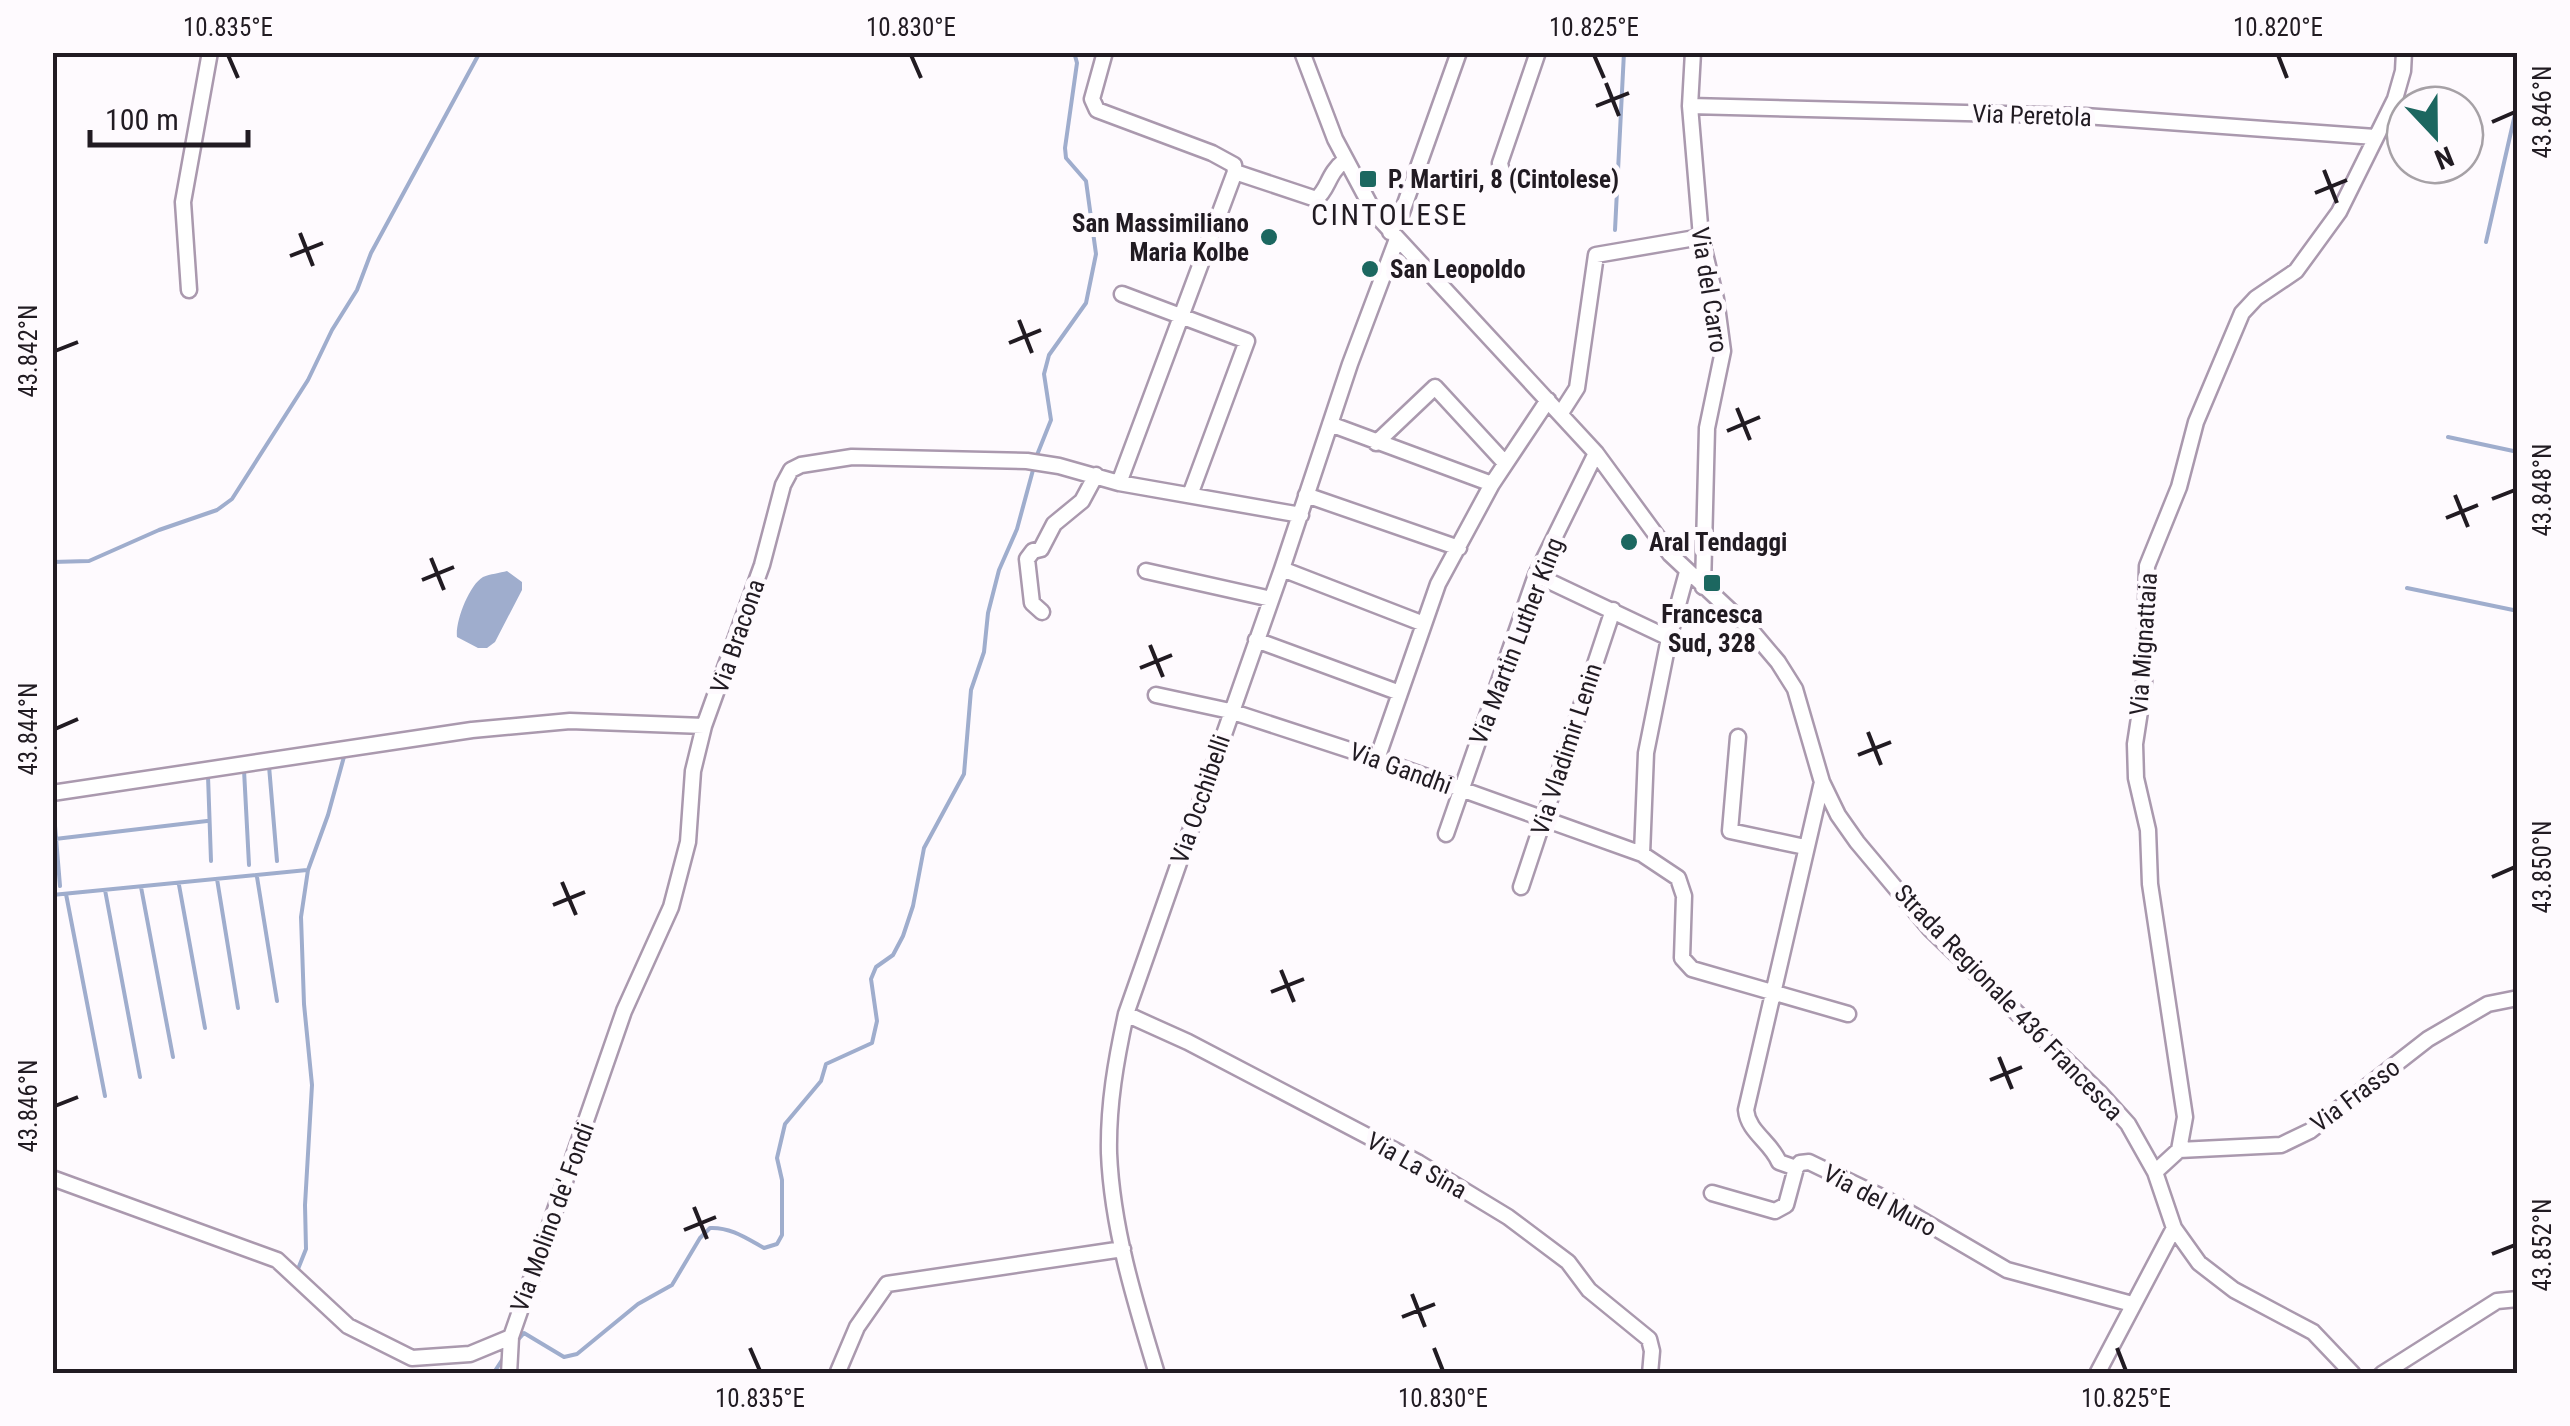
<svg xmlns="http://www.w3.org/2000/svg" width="2570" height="1426" viewBox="0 0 2570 1426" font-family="'Roboto Condensed',sans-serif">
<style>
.water{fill:#9fadcd}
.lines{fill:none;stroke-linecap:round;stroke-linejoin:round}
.stream{stroke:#9fadcd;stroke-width:4}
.minor-casing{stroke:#aa99ae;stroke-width:19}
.minor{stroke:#fff;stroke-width:14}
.ticks{fill:none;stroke:#211b22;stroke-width:4}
.poi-dot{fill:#1c6760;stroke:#fefafe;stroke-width:4}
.labels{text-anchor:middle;stroke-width:10;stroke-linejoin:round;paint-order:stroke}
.street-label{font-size:25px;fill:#211b22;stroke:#fefafe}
.poi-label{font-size:25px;font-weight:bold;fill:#211b22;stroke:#fefafe;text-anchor:start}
.quarter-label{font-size:30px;letter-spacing:2.5px;fill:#211b22;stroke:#fefafe}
.neatline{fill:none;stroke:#211b22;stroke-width:4}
.ticks-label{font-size:25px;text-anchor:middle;fill:#211b22}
</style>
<rect width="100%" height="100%" fill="#fefafe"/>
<path class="water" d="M507 571 522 582V590L495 642 487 648H478L457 637C455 622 469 585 483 577 490 574 500 573 507 571Z"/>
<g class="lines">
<path class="stream" d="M1615 230 1624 52
M2486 242 2518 101
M2448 437 2518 452
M1037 455 1051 420 1044 374 1049 355 1086 303 1096 254 1086 181 1066 158 1065 148 1077 63 1074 52
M52 562 89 561 159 530 217 510 232 499 308 380 332 330 357 290 371 253 480 52
M2407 588 2518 611
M269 766 277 861
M244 770 249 865
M208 776 211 861
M53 802 60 886
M55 839 207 821
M257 877 277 1001
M217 879 238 1008
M179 885 205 1028
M141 887 173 1057
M105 890 140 1077
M66 894 105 1096
M52 895 307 870
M298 1269 306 1249 305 1205 312 1085 304 1004 301 917 308 870 328 815 345 753
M516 1342 524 1333 564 1357 577 1354 638 1304 672 1285 700 1238 710 1228C730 1227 746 1238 764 1248L777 1244 782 1235V1180L777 1158 785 1124 821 1081 826 1064 872 1043 877 1021 871 979 876 967 893 955 903 936 913 906 924 848 964 774 971 690 984 652 988 613 999 570 1017 529 1033 470
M493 1374 504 1357"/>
<defs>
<path id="minor" d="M1105 52 1092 99 1097 110 1212 153 1234 165 1235 172 1119 483
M1302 52 1335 139 1375 214 1596 453 1670 554 1750 629 1778 662 1795 689 1822 782 1838 815 1857 842 1930 929 2100 1093 2128 1124 2155 1172 2174 1228 2199 1263 2234 1290 2313 1332 2353 1374
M1693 52 1690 106 1701 237 1716 299 1723 351 1707 428 1703 587
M1690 106 2085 116 2375 137
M1235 172 1316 199C1329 189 1327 174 1345 160
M1503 177 1500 163 1538 52
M1390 232 1401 215 1459 52
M189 290 183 202 210 52
M1122 294 1247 341 1190 495
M1561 413 1577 388 1596 255 1701 237
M1330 424 1492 484
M1376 443 1435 387 1505 463
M1306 495 1459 548
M1282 569 1424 624
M1146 571 1271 599
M1536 575 1669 638
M1042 612 1032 603 1027 559 1033 551 1041 549 1054 524 1082 501 1096 475
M1256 640 1400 693
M1156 695 1230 711 1377 759 1642 854 1678 878 1684 896 1682 958 1692 969 1848 1014
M1738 737 1730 831 1805 847
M1377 759 1438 584 1492 484 1548 400
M1822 782 1746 1110C1748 1132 1771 1142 1779 1162L1796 1168 1800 1163 1809 1162 1884 1198 2007 1270 2132 1304
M52 793 472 730 570 721 704 726 762 565 783 485 791 470 801 465 852 457 1027 461 1059 466 1119 483 1301 515
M1446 834 1536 575 1596 453
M1642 854 1646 753 1669 638 1687 572
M1521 887 1613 610
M1126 1014 1188 1042 1419 1163 1508 1217 1568 1262 1589 1290 1649 1339 1652 1351 1650 1374
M2179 1150 2281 1145 2310 1131 2428 1039 2488 1004 2518 998
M2155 1172 2179 1150 2185 1117 2150 884 2148 830 2136 778 2135 744 2144 685 2147 566 2179 487 2196 422 2242 313 2256 298 2296 271 2339 212 2395 99 2403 71 2404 52
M52 1178 277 1260 348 1326 412 1358 470 1354 511 1337 624 1011 671 907 688 842 693 771 704 726
M1712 1193 1775 1211 1786 1205 1796 1168
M509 1374 511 1337
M837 1374 857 1327 887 1284 1123 1249
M1157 1374C1135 1302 1112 1228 1109 1153 1108 1105 1116 1060 1126 1014L1282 569 1350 364 1397 239
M2097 1374 2174 1228
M2382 1374 2497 1301 2518 1299"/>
</defs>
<use href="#minor" class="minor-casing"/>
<use href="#minor" class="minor"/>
</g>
<path class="ticks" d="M228 55 238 78M911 55 921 78M1594 55 1604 78M2278 55 2287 78M1606 83 1619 116M1596 106 1629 93M2492 122 2515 112M2324 170 2337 203M2315 193 2347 180M300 233 313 266M290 256 323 243M1019 320 1032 353M1009 343 1041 330M55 351 78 342M1737 408 1750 440M1727 431 1760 417M2455 495 2468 527M2492 499 2515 490M2446 518 2478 505M431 558 444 590M422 580 454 567M1150 645 1163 677M1140 668 1172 655M55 729 78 719M1868 732 1881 765M1858 755 1891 742M2492 877 2515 867M562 882 576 915M553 905 585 892M1281 970 1294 1002M1271 992 1304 979M1999 1057 2012 1089M1990 1080 2022 1067M55 1106 78 1097M694 1207 707 1239M684 1230 716 1217M2492 1254 2515 1245M1412 1294 1425 1327M1402 1317 1435 1304M750 1348 760 1371M1434 1348 1443 1371M2117 1348 2126 1371"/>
<g class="poi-dot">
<rect x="1358" y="169" width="20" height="20" rx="5"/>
<circle cx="1269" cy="237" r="10"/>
<circle cx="1370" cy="269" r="10"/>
<circle cx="1629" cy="542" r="10"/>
<rect x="1702" y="573" width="20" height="20" rx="5"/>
</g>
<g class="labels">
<g class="street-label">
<text transform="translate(2032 115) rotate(2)" y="9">Via Peretola</text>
<text transform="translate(1710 290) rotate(81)" y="9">Via del Carro</text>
<text transform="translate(737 636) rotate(-71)" y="9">Via Bracona</text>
<text transform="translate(1516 641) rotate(-69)" y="9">Via Martin Luther King</text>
<text transform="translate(2143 644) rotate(-86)" y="9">Via Mignattaia</text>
<text transform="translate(1566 749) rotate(-72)" y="9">Via Vladimir Lenin</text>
<text transform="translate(1401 768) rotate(20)" y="9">Via Gandhi</text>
<text transform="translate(1200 799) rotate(-71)" y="9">Via Occhibelli</text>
<text transform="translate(2009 1002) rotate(46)" y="9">Strada Regionale 436 Francesca</text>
<text transform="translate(2355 1095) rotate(-37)" y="9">Via Frasso</text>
<text transform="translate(1417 1165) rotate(29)" y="9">Via La Sina</text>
<text transform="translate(1880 1200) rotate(28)" y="9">Via del Muro</text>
<text transform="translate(552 1217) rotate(-70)" y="9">Via Molino de' Fondi</text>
</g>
<g class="poi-label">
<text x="1388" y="188">P. Martiri, 8 (Cintolese)</text>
<text x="1249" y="232" text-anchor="end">San Massimiliano<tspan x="1249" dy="29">Maria Kolbe</tspan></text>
<text x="1390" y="278">San Leopoldo</text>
<text x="1649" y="551">Aral Tendaggi</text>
<text x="1712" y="623" text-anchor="middle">Francesca<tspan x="1712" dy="29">Sud, 328</tspan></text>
</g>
<g class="quarter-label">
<text x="1390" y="225">CINTOLESE</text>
</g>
</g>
<rect width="2570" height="1426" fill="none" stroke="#fefafe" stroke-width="110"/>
<g transform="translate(2435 135) rotate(158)"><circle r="48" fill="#fefafe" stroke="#a6a1a6" stroke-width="2.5"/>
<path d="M0-8L18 38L0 25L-18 38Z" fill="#1c6760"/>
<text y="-15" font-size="28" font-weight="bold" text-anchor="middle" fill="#211b22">N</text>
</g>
<path d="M90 130v15h158v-15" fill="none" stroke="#211b22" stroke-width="5"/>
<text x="105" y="130" font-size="30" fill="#211b22" stroke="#fefafe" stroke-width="8" paint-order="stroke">100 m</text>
<rect x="55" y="55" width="2460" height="1316" class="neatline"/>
<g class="ticks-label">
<text x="228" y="36">10.835°E</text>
<text x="911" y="36">10.830°E</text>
<text x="1594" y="36">10.825°E</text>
<text x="2278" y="36">10.820°E</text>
<text transform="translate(2542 112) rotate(-90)" y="9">43.846°N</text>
<text transform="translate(28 351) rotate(-90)" y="9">43.842°N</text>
<text transform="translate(2542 490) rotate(-90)" y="9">43.848°N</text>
<text transform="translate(28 729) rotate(-90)" y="9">43.844°N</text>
<text transform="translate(2542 867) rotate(-90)" y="9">43.850°N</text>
<text transform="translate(28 1106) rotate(-90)" y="9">43.846°N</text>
<text transform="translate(2542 1245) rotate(-90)" y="9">43.852°N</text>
<text x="760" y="1407">10.835°E</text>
<text x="1443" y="1407">10.830°E</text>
<text x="2126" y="1407">10.825°E</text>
</g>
</svg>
